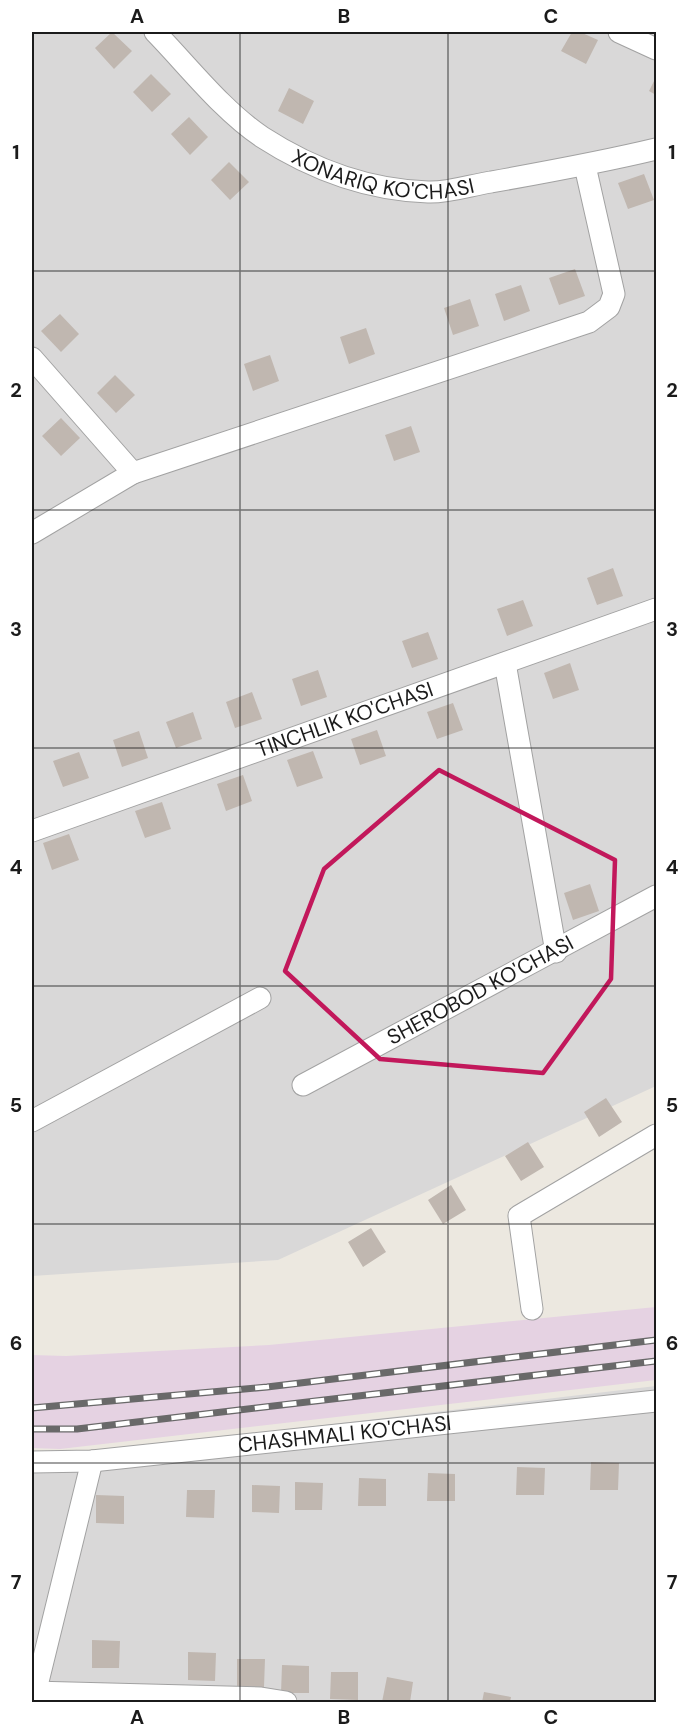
<svg xmlns="http://www.w3.org/2000/svg" width="688" height="1734" viewBox="0 0 688 1734" font-family="'DM Sans',sans-serif">
<style>
.residential{fill:#d9d8d8}
.industrial{fill:#e5d2e2}
.building{fill:#c0b7b0}
.lines{fill:none;stroke-linecap:round;stroke-linejoin:round}
.street-casing{stroke:#a2a2a2;stroke-width:23}
.street{stroke:#fff;stroke-width:21}
.rail-casing{stroke:#696969;stroke-width:7}
.rail{stroke:#fff;stroke-width:4.5;stroke-dasharray:14;stroke-linecap:butt}
.marked{fill:none;stroke:#c2185b;stroke-width:4.5;stroke-linejoin:round}
.grid{fill:none;stroke:#1b1b1b;stroke-width:1.5;stroke-opacity:0.55}
.labels{text-anchor:middle;stroke-width:4.5;stroke-linejoin:round;paint-order:stroke}
.street-label{font-size:21px;fill:#1b1b1b;stroke:#fff}
.neatline{fill:none;stroke:#1b1b1b;stroke-width:2}
.grid-label{font-size:20px;text-anchor:middle;font-weight:bold;fill:#1b1b1b}
</style>
<rect width="100%" height="100%" fill="#ece8e0"/>
<path class="residential" d="M32 32H656V1086L278 1260 32 1276Z
M656 1386V1702H32V1455L60 1456Z"/>
<path class="industrial" d="M656 1307V1380L60 1449 32 1448V1355L66 1356 269 1345Z"/>
<path class="building" d="M112 32 132 51 114 69 95 48Z
M572 32H580L598 40 586 64 561 51Z
M151 74 171 94 152 112 133 92Z
M656 77V95L649 91Z
M289 88 314 101 303 124 278 111Z
M189 117 208 137 190 155 171 134Z
M229 162 249 182 230 200 211 180Z
M644 174 654 200 628 209 618 183Z
M575 269 585 296 559 305 549 278Z
M521 285 530 311 504 321 495 294Z
M470 299 479 326 453 335 444 308Z
M60 314 79 334 61 352 41 331Z
M366 328 375 354 349 364 340 337Z
M270 355 279 381 253 391 244 364Z
M115 375 135 395 116 413 97 393Z
M61 418 80 438 61 456 42 436Z
M411 426 420 452 394 461 385 435Z
M613 568 623 596 597 605 587 578Z
M523 600 533 626 507 636 497 609Z
M428 632 438 659 412 668 402 641Z
M570 663 579 690 553 699 544 673Z
M318 670 327 697 301 706 292 679Z
M252 692 262 719 235 728 226 702Z
M453 703 463 730 437 739 427 712Z
M193 712 202 739 176 748 166 722Z
M377 730 386 756 360 765 351 739Z
M139 731 148 758 122 767 113 740Z
M313 751 323 778 297 787 287 760Z
M79 752 89 778 63 787 53 761Z
M243 775 252 801 226 811 217 784Z
M162 802 171 829 145 838 135 811Z
M69 834 79 860 52 870 43 843Z
M590 884 599 911 573 920 564 893Z
M606 1098 622 1122 599 1137 584 1112Z
M528 1142 544 1167 521 1181 505 1156Z
M451 1185 466 1210 443 1224 428 1200Z
M371 1228 386 1252 363 1267 348 1242Z
M591 1462 619 1463 618 1490H590Z
M517 1467 545 1468 544 1495H516Z
M428 1473 455 1474V1501H427Z
M359 1478 386 1479V1506H358Z
M295 1482 323 1483 322 1510H295Z
M252 1485 280 1486 279 1513 252 1512Z
M187 1490H215L214 1518 186 1517Z
M96 1495 124 1496V1524L96 1523Z
M92 1640 120 1641 119 1668H92Z
M188 1652 216 1653 215 1681 188 1680Z
M237 1659H265L264 1687 237 1686Z
M282 1665 309 1666V1693H281Z
M331 1672H358V1700L330 1699Z
M387 1677 413 1682 410 1702H382Z
M484 1692 511 1697 510 1702H482Z"/>
<g class="lines">
<defs>
<g id="street">
<path id="s1" d="M155 32C189 67 222 110 262 137 313 170 368 190 428 192 448 193 471 185 491 182 547 172 602 162 656 149"/>
<path d="M619 32 656 49"/>
<path d="M32 358 133 473 589 322 609 307 614 294 585 166"/>
<path d="M32 533 133 473"/>
<path d="M505 663 556 952"/>
<path id="s2" d="M32 831 656 609"/>
<path id="s3" d="M303 1085 656 896"/>
<path d="M32 1121 260 998"/>
<path d="M532 1309 519 1216 656 1135"/>
<path id="s4" d="M32 1462 92 1461 656 1401"/>
<path d="M32 1692 261 1698 286 1702"/>
<path d="M33 1702 92 1461"/>
</g>
</defs>
<use href="#street" class="street-casing"/>
<use href="#street" class="street"/>
<defs>
<path id="rail" d="M32 1408 267 1387 656 1340
M32 1429H77L656 1361"/>
</defs>
<use href="#rail" class="rail-casing"/>
<use href="#rail" class="rail"/>
</g>
<path class="marked" d="M439 770 615 860 611 979 543 1073 380 1059 285 971 324 869Z"/>
<path class="grid" d="M240 32V1702M448 32V1702M32 271H656M32 510H656M32 748H656M32 986H656M32 1224H656M32 1463H656"/>
<g class="labels">
<g class="street-label">
<text dy="7" stroke="none"><textPath href="#s1" startOffset="280">XONARIQ KO'CHASI</textPath></text>
<text dy="7" stroke="none"><textPath href="#s2" startOffset="332">TINCHLIK KO'CHASI</textPath></text>
<text dy="7" stroke="none"><textPath href="#s3" startOffset="201">SHEROBOD KO'CHASI</textPath></text>
<text dy="7" stroke="none"><textPath href="#s4" startOffset="314">CHASHMALI KO'CHASI</textPath></text>
</g>
</g>
<rect width="688" height="1734" fill="none" stroke="#ffffff" stroke-width="66"/>
<rect x="33" y="33" width="622" height="1668" class="neatline"/>
<g class="grid-label">
<text x="137" y="23">A</text>
<text x="344" y="23">B</text>
<text x="551" y="23">C</text>
<text x="16" y="159">1</text>
<text x="672" y="159">1</text>
<text x="16" y="397">2</text>
<text x="672" y="397">2</text>
<text x="16" y="636">3</text>
<text x="672" y="636">3</text>
<text x="16" y="874">4</text>
<text x="672" y="874">4</text>
<text x="16" y="1112">5</text>
<text x="672" y="1112">5</text>
<text x="16" y="1350">6</text>
<text x="672" y="1350">6</text>
<text x="16" y="1589">7</text>
<text x="672" y="1589">7</text>
<text x="137" y="1724">A</text>
<text x="344" y="1724">B</text>
<text x="551" y="1724">C</text>
</g>
</svg>
